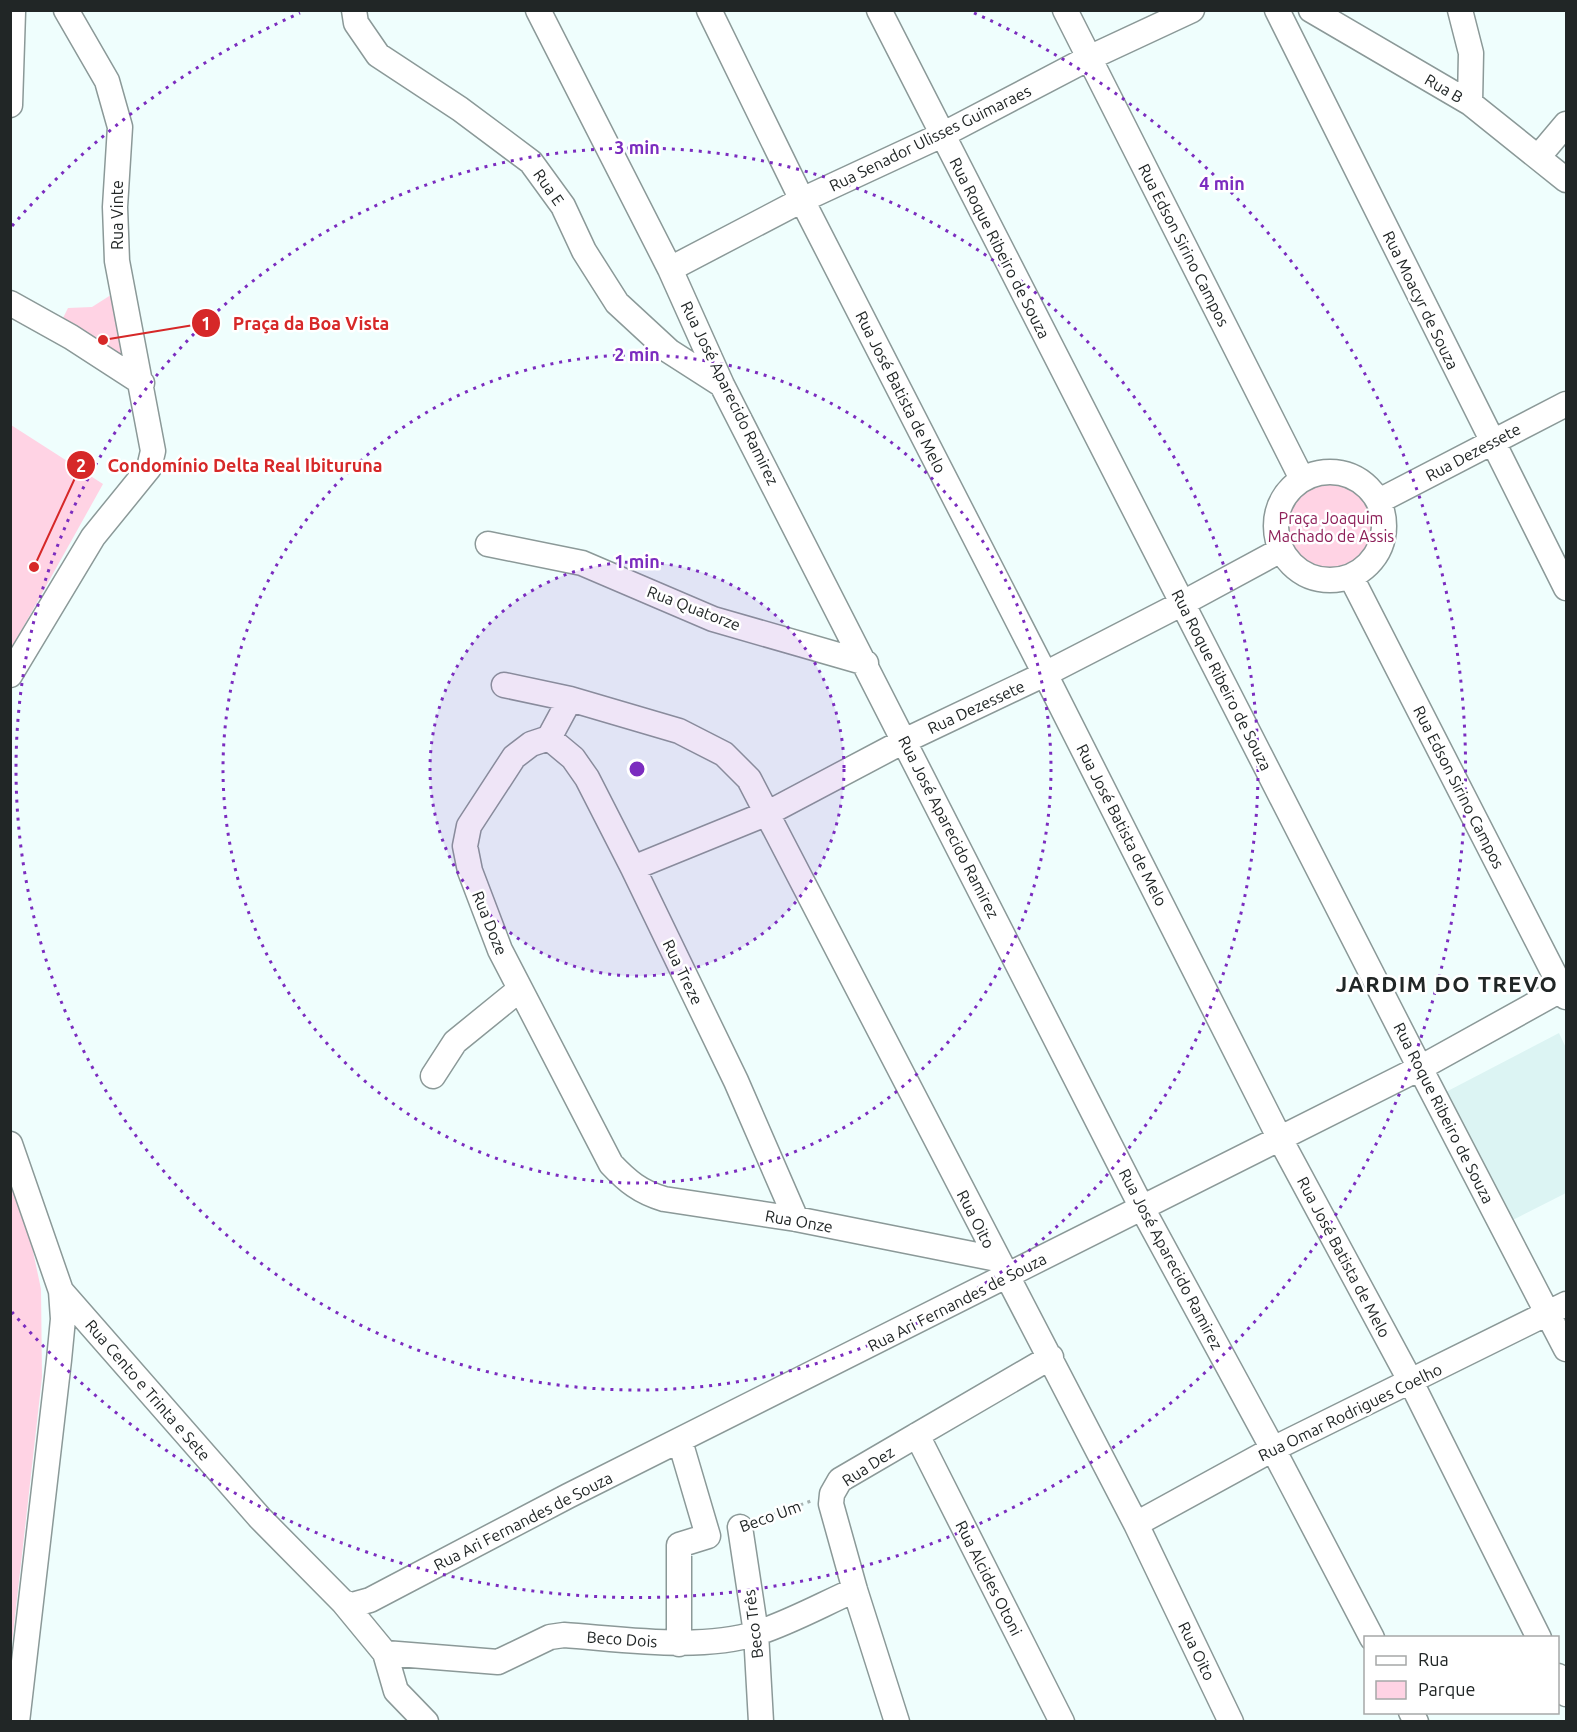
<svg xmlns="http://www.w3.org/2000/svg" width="1577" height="1732" viewBox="0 0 1577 1732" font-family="Ubuntu,sans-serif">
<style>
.built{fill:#dcf4f3}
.green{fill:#ffd3e4}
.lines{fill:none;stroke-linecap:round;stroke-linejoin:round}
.minor-casing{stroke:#8b9998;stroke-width:27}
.path{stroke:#a6b2b1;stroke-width:3;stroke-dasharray:3 4.5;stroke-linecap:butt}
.minor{stroke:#fff;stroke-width:24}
.ring{fill:none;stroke:#7b2cbf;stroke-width:3;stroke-dasharray:3 6}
.labels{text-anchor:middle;stroke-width:5;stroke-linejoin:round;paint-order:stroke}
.street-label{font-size:16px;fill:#212626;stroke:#fff}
.park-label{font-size:16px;fill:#8d1f58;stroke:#fff}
.district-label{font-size:22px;font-weight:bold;letter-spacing:1.5px;fill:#212626;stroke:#fff}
.centre{fill:#7b2cbf;stroke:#fff;stroke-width:3}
.ring-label{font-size:18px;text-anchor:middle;font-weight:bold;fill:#7b2cbf;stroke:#fff;stroke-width:5;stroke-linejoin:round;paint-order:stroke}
.leader{fill:none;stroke:#d62828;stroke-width:2}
.callout-dot{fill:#d62828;stroke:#fff;stroke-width:2}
.mark-label{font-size:18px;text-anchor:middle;font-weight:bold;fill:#fff}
.callout-label{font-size:18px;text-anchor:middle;font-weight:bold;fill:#d62828;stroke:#fff;stroke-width:5;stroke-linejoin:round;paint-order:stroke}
</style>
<rect width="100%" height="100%" fill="#effefd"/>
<path class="built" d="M1559 1033 1566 1048V1193L1509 1222 1442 1094Z"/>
<path class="green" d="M114 293 123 356V359L60 324 68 308 92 307Z
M11 425 103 484 11 649Z
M1280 527a51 51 0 1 1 102 0a51 51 0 1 1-102 0Z
M11 1148 41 1289 42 1377 11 1652Z"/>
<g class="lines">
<defs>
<path id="minor" d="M354 10 356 23 378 55 460 109 531 162 563 206 584 251 617 303 669 351 722 385
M538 10 670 269 722 385 1142 1208 1273 1449 1372 1638
M709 10 802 200 1045 674 1279 1137 1411 1382 1539 1638
M879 10 1420 1068 1566 1349
M1065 10 1302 479
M1277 10 1566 588
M1311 10 1470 103 1566 180
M1460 10 1471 53 1470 103
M10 105 13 12
M1539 156 1566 124
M670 269 802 200 942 135 1089 58 1192 10
M10 303 71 337 142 383
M1276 526a54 54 0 1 1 108 0a54 54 0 1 1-108 0Z
M1379 501 1566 404
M488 544 582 563 713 619 866 663
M1351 577 1566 997
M10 675 93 537 149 468 153 451 117 261 115 207 120 127 107 81 66 10
M504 685 570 699 679 731 724 754 749 779 1136 1524 1231 1722
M570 699 549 738 531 744 514 757 469 826 465 846 470 871 500 950 611 1164C627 1181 640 1192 664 1199L796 1219 997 1259
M549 738 573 758 587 778 633 868 736 1081 796 1219
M633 868 768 813 904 741 1045 674 1183 603 1281 550
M433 1076 455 1042 519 990
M10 1144 61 1291 260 1518 343 1602 385 1653 396 1691 426 1722
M917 1435 1062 1722
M1136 1524 1273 1449 1566 1304
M740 1527 756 1633 761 1722
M343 1602 352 1605 370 1600 568 1496 1420 1068 1566 987
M679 1644V1545L708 1536 680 1441
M385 1653 498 1662 550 1637 564 1635C622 1639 702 1651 757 1633 791 1622 823 1604 855 1590
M1558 1676 1566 1694
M1411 1712 1416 1722
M17 1722 59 1360 63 1319 61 1291
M897 1722 855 1590 831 1504 832 1494 840 1480 1051 1357"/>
</defs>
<use href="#minor" class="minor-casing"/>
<path class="path" d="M758 1520 811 1501"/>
<use href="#minor" class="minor"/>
</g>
<circle cx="637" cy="769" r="207" fill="#7b2cbf" fill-opacity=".12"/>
<g class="ring">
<circle cx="637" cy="769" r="207"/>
<circle cx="637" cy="769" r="414"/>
<circle cx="637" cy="769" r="621"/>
<path d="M12 226A828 828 0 0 1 300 13M974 13A828 828 0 1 1 12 1312"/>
</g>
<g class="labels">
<g class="street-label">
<text transform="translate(1444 88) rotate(30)" y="6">Rua B</text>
<text transform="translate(930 138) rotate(-26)" y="6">Rua Senador Ulisses Guimaraes</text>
<text transform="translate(549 187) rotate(55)" y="6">Rua E</text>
<text transform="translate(117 215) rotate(-90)" y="6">Rua Vinte</text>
<text transform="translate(1184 245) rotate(63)" y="6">Rua Edson Sirino Campos</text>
<text transform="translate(1000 248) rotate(63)" y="6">Rua Roque Ribeiro de Souza</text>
<text transform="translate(1421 300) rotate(64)" y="6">Rua Moacyr de Souza</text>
<text transform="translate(901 392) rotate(63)" y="6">Rua José Batista de Melo</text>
<text transform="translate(730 393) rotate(64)" y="6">Rua José Aparecido Ramirez</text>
<text transform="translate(1473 452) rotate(-28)" y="6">Rua Dezessete</text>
<text transform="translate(694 608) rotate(21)" y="6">Rua Quatorze</text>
<text transform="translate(1222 680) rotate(63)" y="6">Rua Roque Ribeiro de Souza</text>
<text transform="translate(976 707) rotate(-25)" y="6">Rua Dezessete</text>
<text transform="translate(1459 787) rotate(63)" y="6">Rua Edson Sirino Campos</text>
<text transform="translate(1122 825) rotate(63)" y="6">Rua José Batista de Melo</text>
<text transform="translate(949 827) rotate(63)" y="6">Rua José Aparecido Ramirez</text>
<text transform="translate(490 923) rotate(68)" y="6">Rua Doze</text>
<text transform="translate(683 972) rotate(64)" y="6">Rua Treze</text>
<text transform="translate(1444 1113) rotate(63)" y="6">Rua Roque Ribeiro de Souza</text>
<text transform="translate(976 1219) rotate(63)" y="6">Rua Oito</text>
<text transform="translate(799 1221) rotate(10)" y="6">Rua Onze</text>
<text transform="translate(1344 1257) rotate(62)" y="6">Rua José Batista de Melo</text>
<text transform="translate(1171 1259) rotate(62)" y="6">Rua José Aparecido Ramirez</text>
<text transform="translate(957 1302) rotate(-27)" y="6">Rua Ari Fernandes de Souza</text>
<text transform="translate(148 1390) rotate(49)" y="6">Rua Cento e Trinta e Sete</text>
<text transform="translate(1350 1412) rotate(-26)" y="6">Rua Omar Rodrigues Coelho</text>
<text transform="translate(868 1466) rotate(-33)" y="6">Rua Dez</text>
<text transform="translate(770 1516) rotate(-20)" y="6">Beco Um</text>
<text transform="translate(523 1521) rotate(-27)" y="6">Rua Ari Fernandes de Souza</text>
<text transform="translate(989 1578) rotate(63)" y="6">Rua Alcides Otoni</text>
<text transform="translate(753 1624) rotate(-97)" y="6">Beco Três</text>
<text transform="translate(622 1639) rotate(4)" y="6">Beco Dois</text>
<text transform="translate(1197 1651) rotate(64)" y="6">Rua Oito</text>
</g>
<g class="park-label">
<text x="1331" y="524">Praça Joaquim<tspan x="1331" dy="18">Machado de Assis</tspan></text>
</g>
<g class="district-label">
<text x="1447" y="992">JARDIM DO TREVO</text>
</g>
</g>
<circle cx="637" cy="769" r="9" class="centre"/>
<g class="ring-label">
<text x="637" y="154">3 min</text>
<text x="1222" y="190">4 min</text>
<text x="637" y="361">2 min</text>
<text x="637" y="568">1 min</text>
</g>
<path class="leader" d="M103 340L206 323M34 567L81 465"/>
<g class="callout-dot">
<circle cx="103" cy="340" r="6"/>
<circle cx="34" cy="567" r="6"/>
<circle cx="206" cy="323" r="15"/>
<circle cx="81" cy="465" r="15"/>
</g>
<g class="mark-label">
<text x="206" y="330">1</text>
<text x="81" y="472">2</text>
</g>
<g class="callout-label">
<text x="311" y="330">Praça da Boa Vista</text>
<text x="245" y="472">Condomínio Delta Real Ibituruna</text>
</g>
<rect width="1577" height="1732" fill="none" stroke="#212626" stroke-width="24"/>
<rect x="1364" y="1636" width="195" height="78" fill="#ffffff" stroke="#a6a8a8" stroke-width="1.5"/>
<rect x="1376" y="1656" width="30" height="9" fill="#ffffff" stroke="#a6a8a8" stroke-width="1.5"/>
<text x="1418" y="1666" font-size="18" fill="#212626">Rua</text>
<rect x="1376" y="1681" width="30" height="18" fill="#ffd3e4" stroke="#a6a8a8" stroke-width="1.5"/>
<text x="1418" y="1696" font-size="18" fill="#212626">Parque</text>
</svg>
